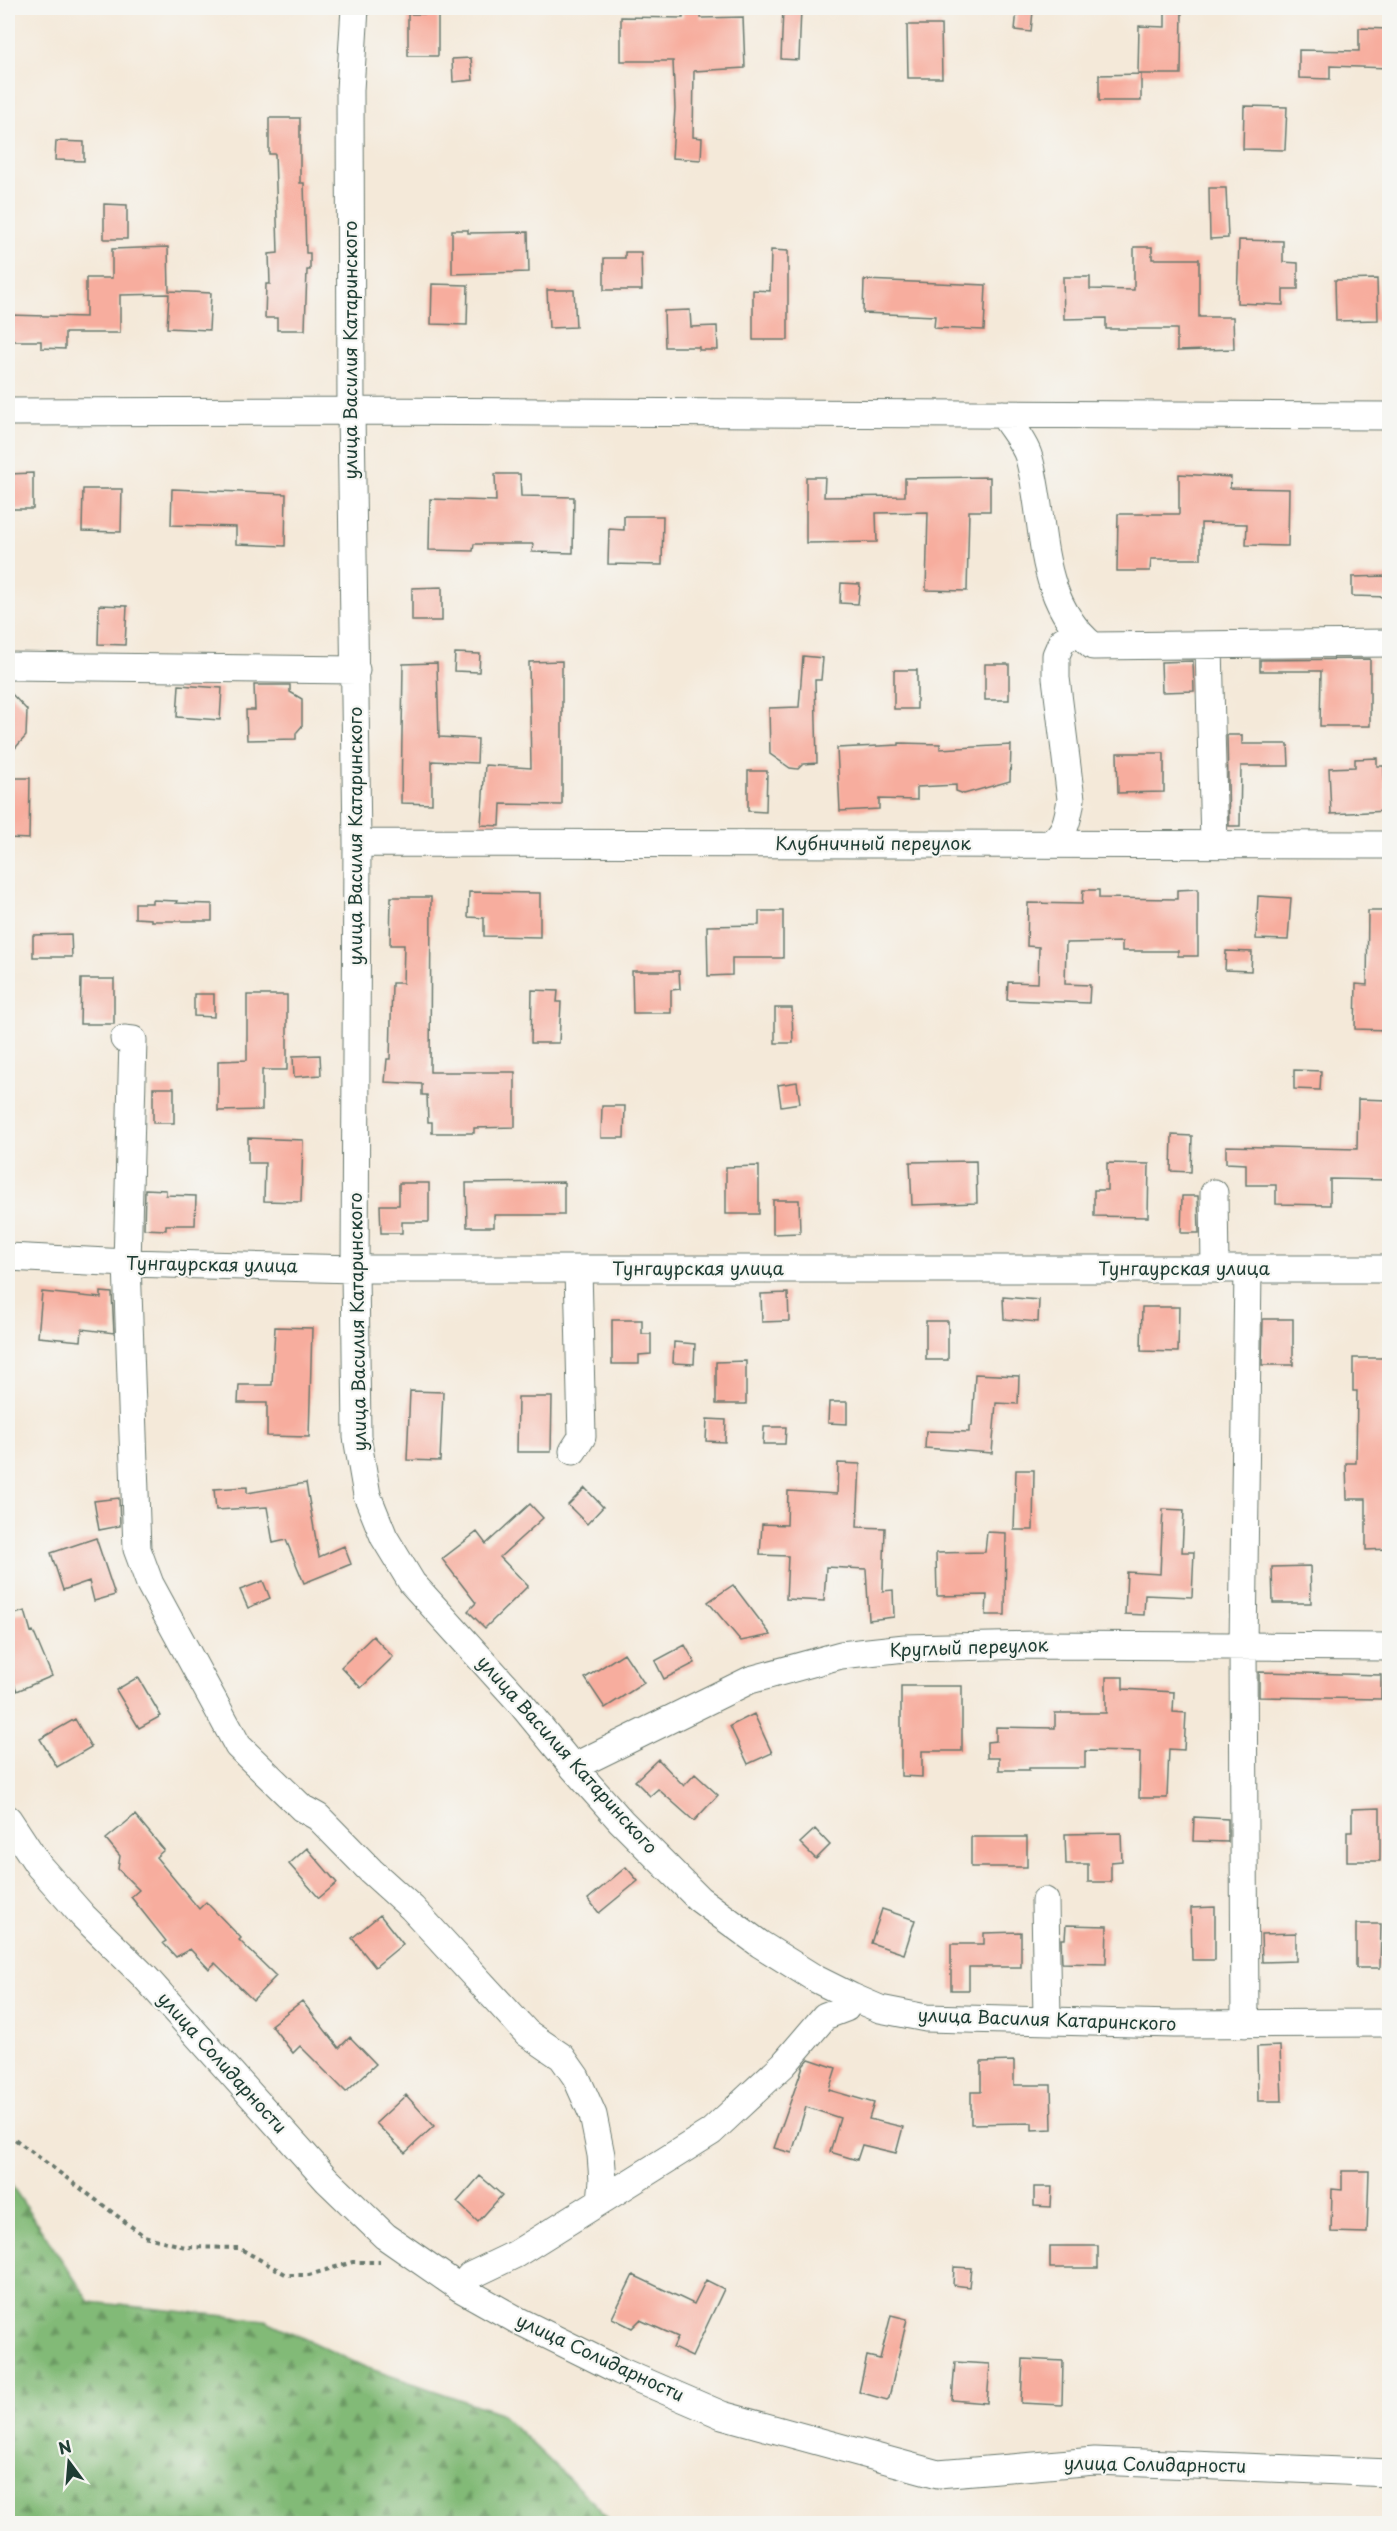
<svg xmlns="http://www.w3.org/2000/svg" width="1397" height="2531" viewBox="0 0 1397 2531" font-family="'Playpen Sans',sans-serif">
<style>
.forest{fill:url(#forest-firs);stroke:#507c56;stroke-width:1.5}
.building{fill:#f7ad9e}
.lines{fill:none;stroke-linecap:round;stroke-linejoin:round}
.street-casing{stroke:#6a796e;stroke-width:29}
.path{stroke:#6a796e;stroke-width:4;stroke-dasharray:4.5 4.5;stroke-linecap:butt}
.street{stroke:#fff;stroke-width:27}
.labels{text-anchor:middle;stroke-width:4.5;stroke-linejoin:round;paint-order:stroke}
.street-label{font-size:18px;fill:#1f3d34;stroke:#f6f6f2}
</style>
<defs>
<pattern id="forest-firs" width="22" height="20" patternUnits="userSpaceOnUse" patternTransform="scale(1.5)"><rect width="22" height="20" fill="#82ba77"/><path d="M5 1l3.5 6h-7zM16 11l3.5 6h-7z" fill="#6a9862"/></pattern>
</defs>
<rect width="100%" height="100%" fill="#f6f6f2"/>
<filter id="ink" filterUnits="userSpaceOnUse"><feTurbulence type="fractalNoise" baseFrequency=".0167" numOctaves="2"/><feDisplacementMap in="SourceGraphic" scale="12" xChannelSelector="R" yChannelSelector="G"/><feConvolveMatrix kernelMatrix="1 2 1 2 8 2 1 2 1" color-interpolation-filters="sRGB"/></filter>
<filter id="wash" filterUnits="userSpaceOnUse"><feTurbulence type="fractalNoise" baseFrequency=".008" numOctaves="4" result="noise"/><feDisplacementMap in="SourceGraphic" scale="24" xChannelSelector="R" yChannelSelector="G"/><feGaussianBlur stdDeviation="1.35" result="paint"/><feColorMatrix in="noise" values="0 0 0 0 0 0 0 0 0 0 0 0 0 0 0 0 0 1.4 0 .05"/><feComposite in="paint" operator="in"/></filter>
<g filter="url(#wash)">
<rect width="100%" height="100%" fill="#f4e9d9"/>
<path class="forest" d="M8 2180 90 2302 265 2320 365 2367 500 2413 595 2504 612 2523H8Z"/>
<g id="blocks">
<path class="building" d="M683 8H700L701 18 743 17 745 68 694 71 693 137 702 138 701 160 672 158 675 108 673 61H621V17L683 18Z
M783 8H801L799 60 781 59Z
M1165 8H1182L1181 74H1138L1139 26 1165 27Z
M1017 10 1033 11 1031 32 1015 30Z
M408 14H438V56H408Z
M907 25H941L942 78H908Z
M1359 28 1389 29V68L1330 66V79L1299 78V50L1359 51Z
M471 58 473 80 453 82 452 59Z
M1141 74V101H1099V75Z
M1244 106 1287 107 1285 150 1243 149Z
M269 118H300V183H304L306 253H310V270H307L305 330H277V318H265L266 284H270L269 254 278 253 275 154H269Z
M56 141 84 142V161L55 160Z
M1209 188H1226L1228 238 1210 239Z
M104 204 127 205V239H104Z
M452 230H468V233L528 232 529 272 452 274Z
M1239 240 1283 241V262L1298 263V289H1283V305L1237 303Z
M168 247 169 291 211 293 209 330 167 328 169 294 120 295V333H65V349L41 348V341H8V315L86 317V278H112V249Z
M1134 247H1152V259H1199V317H1233L1234 349 1177 351V329H1106V318L1064 319 1063 277H1090V289L1134 290Z
M771 250 788 251V340H753V290L770 291Z
M625 252H641L642 290H604V258H625Z
M1377 279 1378 320 1336 321 1335 280Z
M864 280 986 285 984 330 934 328 935 316 863 313Z
M432 284 468 285 467 325 431 324Z
M547 290H574L576 327 549 328Z
M690 310 691 327 717 326 718 350H699V347H665L664 311Z
M33 473V509H8V474Z
M495 474H520L521 496 574 497 573 553 532 552 533 544H474L473 551 429 550 430 499 496 501Z
M1179 474 1231 477 1230 488 1289 489 1288 546 1246 545 1247 524 1201 523V559H1151L1150 571H1117L1118 514H1179Z
M806 477H825L824 497 905 496V478L990 477V511H969L967 591 926 590 928 512 876 513 877 542 806 543Z
M83 489H122L121 532 82 531Z
M172 489 286 494 285 546 236 544V527L171 525Z
M624 516H663L662 565 608 564 609 529 624 530Z
M1389 576V597L1352 596V577Z
M841 583 860 584 858 604 840 603Z
M442 587V621H412V588Z
M99 605 127 606 125 645 98 644Z
M455 653 480 654 479 672 454 671Z
M803 656 823 658 821 680H815L817 763 803 764 798 769 790 768 770 754 769 708 799 707Z
M1370 659V726H1320L1321 671H1260V660Z
M562 661V805L501 804 500 826 481 825 485 765 531 768 529 662Z
M1193 661 1194 691 1162 692 1161 662Z
M437 663 439 737 478 739 477 763 432 761V804L401 803 403 664Z
M985 664H1009V700H985Z
M894 670H917V709H894Z
M179 685 222 688 220 720 177 717Z
M254 685H290V692L302 699V726L296 733V739L247 740 246 710H255Z
M8 690 27 710 26 736 8 756Z
M1227 735H1242V744H1288L1289 766H1241L1240 826H1229Z
M899 743 940 744V749L1011 745 1010 781 964 794 956 791V785L917 787V800L879 799V809L840 811 837 748 899 745Z
M1117 753H1164V792L1118 793Z
M1377 758V766H1384L1386 811 1331 814 1329 768 1355 767V759Z
M748 771H767L766 812 748 811Z
M8 778H30L29 839 8 838Z
M1198 889V956H1178V951H1122V942L1066 943 1065 984 1090 985 1089 1003 1007 1000 1008 982 1038 983 1039 947 1027 946 1028 903 1082 904 1083 890H1099V898L1177 899V890Z
M469 892 540 893V937L484 936V918L468 917Z
M1258 896 1291 898 1288 940 1256 939Z
M391 897H431L430 1072H515V1127L474 1128V1133H432V1122H428L427 1095H422V1084L385 1082 387 1059H390L392 983H403L404 945H390Z
M152 900 177 901 176 903 212 904V921H151V919L135 918V903H152Z
M759 911H783V958H732V975L708 976 707 926 759 925Z
M1368 911H1389V1030L1355 1029 1356 984 1367 985Z
M71 934 72 957H33V935Z
M1226 951 1252 952 1251 971 1225 970Z
M632 971H679L680 989 671 990V1013H633Z
M81 979H114V1024H80Z
M532 990 558 991 557 1002H561L559 1043H531Z
M194 994H214V1017L194 1016Z
M247 995H287V1070H262V1110L218 1111V1061L247 1060Z
M775 1008H792L793 1043H775Z
M320 1055 321 1075 294 1077 293 1056Z
M1294 1070 1321 1071 1320 1090 1294 1089Z
M797 1082 800 1103 781 1106 778 1085Z
M153 1088H174V1123H153Z
M1358 1099 1389 1100V1180L1330 1179V1205L1276 1204V1185H1246V1164L1226 1163V1146L1357 1149Z
M602 1106H625L624 1138H601Z
M1172 1135 1192 1136 1191 1172 1171 1171Z
M248 1138 303 1140 301 1202 264 1201 265 1163H248Z
M976 1161 977 1203 912 1205 910 1162Z
M1107 1163 1149 1164 1148 1217 1094 1216V1190H1107Z
M759 1166V1214H726V1167Z
M564 1182V1215H494V1227H467L466 1183Z
M399 1183H429V1222H402V1233H381L380 1205H399Z
M145 1189 166 1190V1195L196 1196 195 1225H166V1230L144 1229Z
M1182 1196H1198L1199 1233H1181Z
M773 1200H799L800 1233 773 1234Z
M42 1292 101 1298V1292L112 1293 114 1333 82 1329 81 1341 38 1337Z
M788 1293 789 1321 762 1322 761 1294Z
M1003 1297 1039 1300 1038 1322 1004 1319Z
M1142 1307H1179L1178 1352 1141 1351Z
M1263 1319H1293V1365H1262Z
M612 1320H642V1334H651V1354L639 1355V1364H612Z
M926 1321H948V1360H926Z
M275 1327 312 1328 309 1437 267 1436V1403H238L239 1385H272Z
M674 1342 695 1344 694 1364 673 1363Z
M1353 1358H1389L1387 1482 1389 1549 1366 1550V1499H1347L1346 1463H1356L1357 1391H1353Z
M746 1361V1404H716V1362Z
M975 1374 1019 1376 1018 1404 996 1403 992 1453 925 1448 926 1431 969 1432V1426H972Z
M410 1391 443 1392 440 1461 407 1460Z
M518 1397H552L551 1452H517Z
M829 1402H847V1424L828 1423Z
M707 1419 726 1420 725 1442 706 1441Z
M764 1427H786L785 1444H763Z
M838 1463 860 1464 857 1527 885 1528 883 1591 893 1590 894 1617 869 1620 866 1569 826 1567 824 1601 786 1599 788 1556 760 1555 762 1524 787 1525 788 1491 837 1494Z
M1016 1470H1034L1033 1530H1014Z
M306 1483 319 1557 344 1546 351 1564 304 1583 286 1540 273 1543 267 1507 216 1510 214 1489 247 1487V1493Z
M585 1488 603 1507 587 1524 568 1505Z
M119 1498 120 1526 99 1530 94 1501Z
M530 1504 543 1518 500 1557 528 1586 485 1628 468 1611 476 1603 442 1559 477 1532 486 1544Z
M1163 1509 1184 1510 1182 1552H1194L1192 1597 1145 1595 1144 1615 1125 1614 1127 1572 1160 1574Z
M987 1532 1006 1533 1005 1615H986L987 1595 937 1596 936 1553 985 1552Z
M96 1538 115 1595 94 1601 89 1581 63 1590 51 1553Z
M1310 1566 1311 1603H1273L1272 1567Z
M263 1581 270 1598 248 1608 240 1590Z
M733 1585 771 1635 741 1641 708 1602Z
M25 1611 31 1632 33 1631 52 1676 17 1691 8 1668V1642L12 1640 8 1616Z
M373 1636 393 1657 361 1688 341 1667Z
M685 1645 695 1663 664 1679 655 1661Z
M624 1653 644 1683 605 1708 585 1678Z
M1259 1672 1381 1675V1699L1259 1697Z
M138 1677 161 1716 139 1728 116 1690Z
M1106 1677H1123V1689L1174 1692 1173 1712 1186 1713 1184 1750 1169 1749 1167 1798H1139L1140 1752 1085 1751V1768H1029V1770H999V1758H987V1742L996 1741V1727L1055 1728V1713H1106Z
M901 1686H962V1751H922V1777L901 1776Z
M754 1714 772 1753 748 1764 730 1726Z
M75 1719 91 1747 57 1767 40 1739Z
M658 1759 684 1786 695 1774 718 1795 694 1821 658 1789 650 1796 635 1781Z
M1380 1808V1861H1347V1832H1352V1809Z
M135 1815 164 1850 156 1857 199 1909 206 1902 241 1938 239 1940 276 1976 253 2000 215 1963 209 1969 190 1949 176 1957 163 1943 166 1941 131 1897 139 1890 118 1869 120 1856 106 1839Z
M1194 1817 1228 1819V1842L1193 1841Z
M815 1829 830 1845 816 1859 800 1843Z
M1121 1833 1122 1861 1111 1862V1882H1088V1864H1066L1065 1834Z
M971 1837H1027V1867H971Z
M307 1848 337 1883 319 1898 289 1864Z
M626 1867 638 1881 599 1913 588 1899Z
M1215 1907V1960H1192L1191 1908Z
M882 1909 915 1920 904 1954 871 1943Z
M380 1915 403 1944 375 1967 352 1938Z
M1356 1924H1381L1380 1968H1356Z
M1066 1925 1107 1926 1106 1964 1062 1963 1061 1939H1065Z
M1021 1932V1967H969V1990H951V1944H984V1933Z
M1296 1933V1961L1262 1962 1261 1934Z
M302 2001 339 2048 350 2037 376 2064 346 2092 300 2046 293 2053 271 2025Z
M1280 2046 1282 2101H1258L1257 2047Z
M809 2059 836 2068 829 2090 874 2103 869 2119 903 2127 896 2153 862 2145 857 2160 830 2152 840 2118 806 2107 792 2153 774 2148 803 2066Z
M1014 2061V2085H1051L1052 2129 1032 2130V2123L971 2124V2092H981V2062Z
M406 2095 434 2126 405 2153 376 2123Z
M1342 2171H1369L1367 2233 1331 2232 1332 2189 1342 2190Z
M480 2176 502 2195 478 2222 457 2202Z
M1034 2187H1052L1051 2207 1034 2206Z
M1050 2246H1098V2268H1050Z
M954 2267 971 2268 969 2287 953 2285Z
M633 2275 694 2304 706 2280 724 2289 692 2357 673 2348 678 2337 640 2320 632 2328 612 2318Z
M891 2315 907 2319 889 2398 887 2400 859 2392 867 2356 880 2359Z
M1023 2359 1063 2361 1062 2405 1021 2403Z
M955 2362 990 2364 987 2403 952 2400Z"/>
</g>
</g>
<g filter="url(#ink)">
<use href="#blocks" fill-opacity="0" stroke="#6a796e" stroke-width="1.5"/>
<g class="lines">
<defs>
<path id="street" d="M355 8 350 90 351 411 357 843 355 1269 357 1437 367 1495 384 1537 412 1583 518 1700 573 1767 621 1821 699 1899 760 1944 816 1979 852 1997 880 2009 926 2018 1175 2024 1390 2023
M8 412 351 411 1390 416
M1003 414C1011 428 1025 443 1029 458 1047 524 1035 598 1093 646L1390 643
M1209 646 1214 844
M8 666 356 670
M357 843 1390 845
M1049 844C1066 834 1068 818 1071 799L1056 678V655L1062 641 1078 631
M124 1039 133 1040 127 1263 137 1549 150 1584 238 1746 302 1808 318 1817 371 1871 412 1908 527 2033 562 2057 576 2077 593 2115 601 2155 603 2181 601 2200
M1214 1193 1215 1269
M8 1257 127 1263 355 1269H1390
M573 1451 582 1437 578 1269
M573 1767 750 1680 841 1655 905 1648 1037 1645 1390 1647
M8 1819 39 1866 83 1916 145 1977 327 2180 385 2236 460 2288 517 2320 620 2371 722 2415 938 2474 1095 2461 1390 2473
M1045 1901 1047 2020
M1245 2024 1243 1646 1248 1269
M460 2288 470 2276 516 2254 711 2132 784 2064 825 2016 846 2008 852 1997"/>
</defs>
<use href="#street" class="street-casing"/>
<path class="path" d="M8 2134 144 2236 185 2247 239 2248 287 2275H309L353 2262H380"/>
<use href="#street" class="street"/>
</g>
</g>
<g class="labels">
<g class="street-label">
<text transform="translate(351 350) rotate(-90)" y="6">улица Василия Катаринского</text>
<text transform="translate(356 836) rotate(-90)" y="6">улица Василия Катаринского</text>
<text x="873" y="850">Клубничный переулок</text>
<text transform="translate(212 1265) rotate(1)" y="6">Тунгаурская улица</text>
<text x="698" y="1275">Тунгаурская улица</text>
<text x="1184" y="1275">Тунгаурская улица</text>
<text transform="translate(358 1322) rotate(-91)" y="6">улица Василия Катаринского</text>
<text transform="translate(969 1648) rotate(-2)" y="6">Круглый переулок</text>
<text transform="translate(567 1755) rotate(48)" y="6">улица Василия Катаринского</text>
<text transform="translate(1047 2020) rotate(2)" y="6">улица Василия Катаринского</text>
<text transform="translate(222 2063) rotate(48)" y="6">улица Солидарности</text>
<text transform="translate(600 2358) rotate(25)" y="6">улица Солидарности</text>
<text transform="translate(1155 2465) rotate(1)" y="6">улица Солидарности</text>
</g>
</g>
<rect width="1397" height="2531" fill="none" stroke="#f6f6f2" stroke-width="30"/>
<g transform="translate(69 2462) rotate(344)" stroke="#f6f6f2" stroke-width="4.5" paint-order="stroke">
<path d="M0-4.5L10 22L0 15L-10 22Z" fill="#1f3d34"/>
<text y="-9" font-size="16" font-weight="bold" text-anchor="middle" fill="#1f3d34">N</text>
</g>
</svg>
